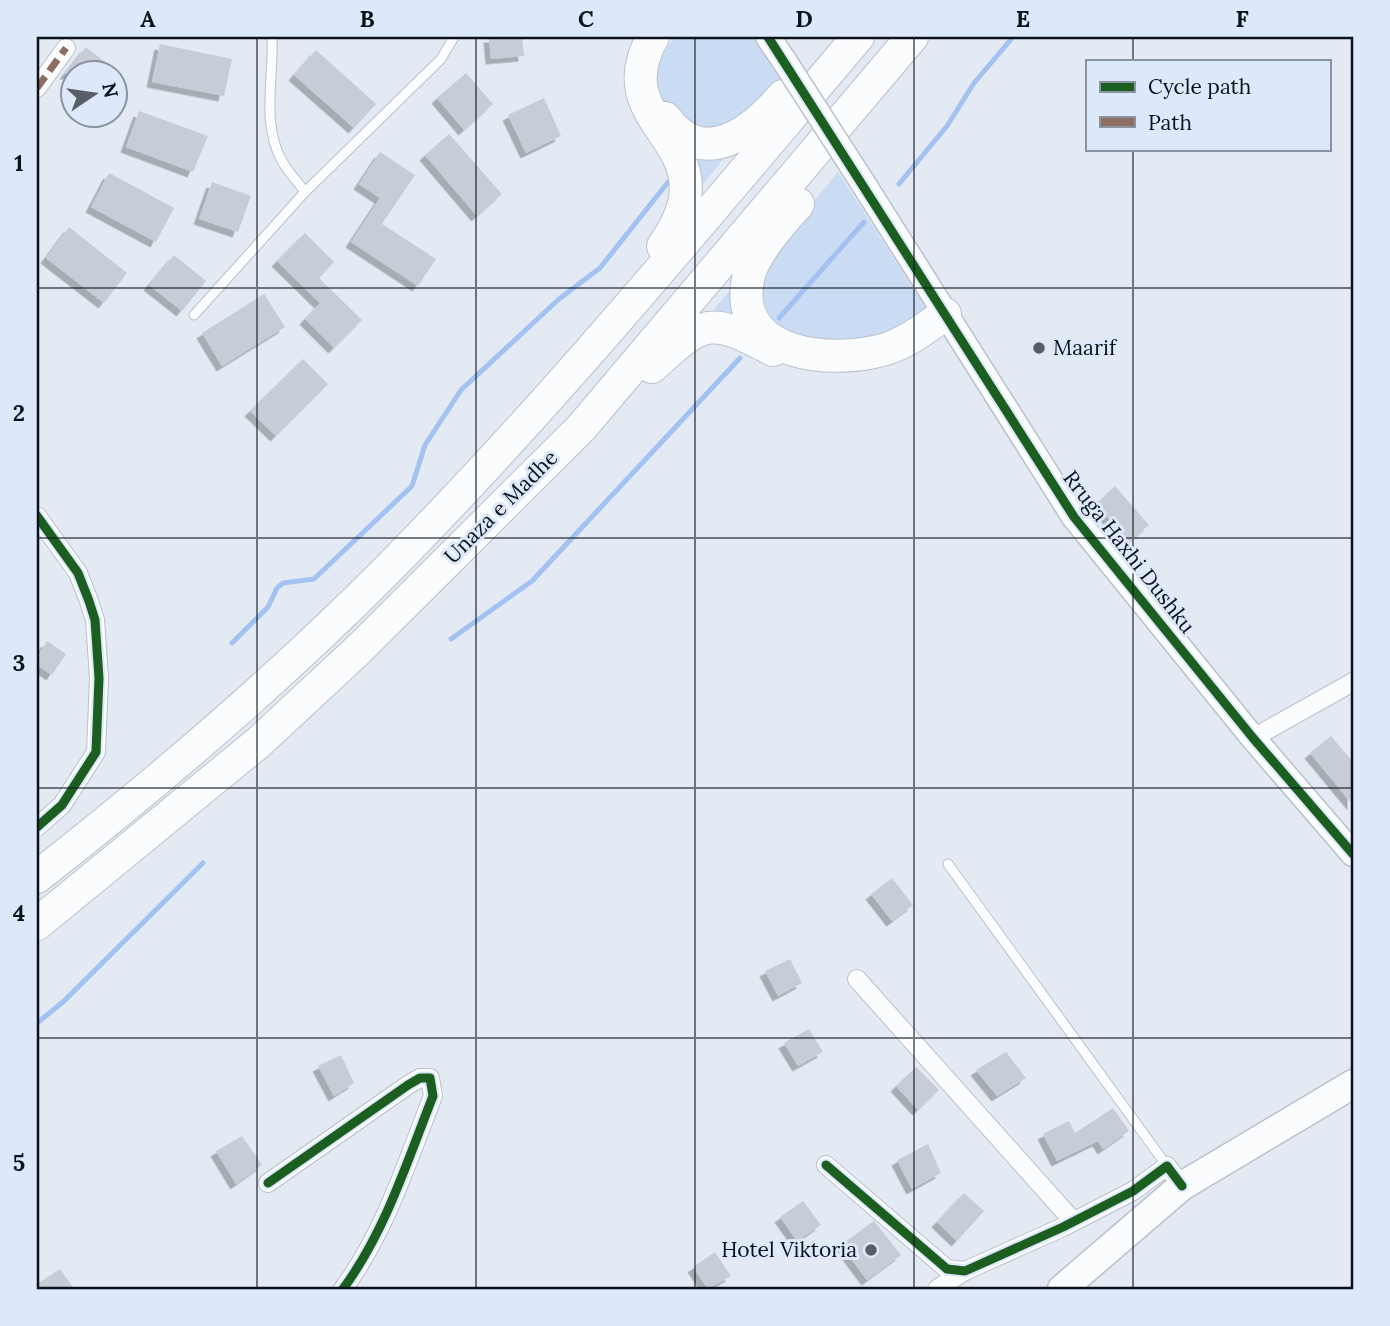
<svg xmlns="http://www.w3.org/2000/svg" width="1390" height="1326" viewBox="0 0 1390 1326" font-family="Lora,serif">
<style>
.green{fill:#cadbf4}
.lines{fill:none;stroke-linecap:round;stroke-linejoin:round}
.stream{stroke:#a4c2f1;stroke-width:5}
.building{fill:#c6cdd6;filter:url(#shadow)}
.lane-casing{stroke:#bac1cb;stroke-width:11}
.street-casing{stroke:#bac1cb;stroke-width:20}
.secondary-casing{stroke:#bac1cb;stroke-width:27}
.primary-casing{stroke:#bac1cb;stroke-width:31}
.highway-casing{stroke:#bac1cb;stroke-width:34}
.lane{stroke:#fbfcfd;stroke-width:9}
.street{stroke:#fbfcfd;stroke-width:18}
.secondary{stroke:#fbfcfd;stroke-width:24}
.primary{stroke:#fbfcfd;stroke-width:28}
.highway{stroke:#fbfcfd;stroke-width:32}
.secondary-bridge-casing{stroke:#bac1cb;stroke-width:27;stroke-linecap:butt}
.secondary-bridge{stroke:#fbfcfd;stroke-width:24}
.quiet{stroke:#8d6e63;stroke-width:7;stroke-dasharray:14 7;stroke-linecap:butt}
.cycleway-casing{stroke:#dde9fa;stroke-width:13}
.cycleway{stroke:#1b5e20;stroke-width:9}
.grid{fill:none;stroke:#0c121c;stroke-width:2;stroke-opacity:0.55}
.poi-dot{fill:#575e68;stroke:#dde9fa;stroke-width:2.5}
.labels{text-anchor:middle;stroke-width:6;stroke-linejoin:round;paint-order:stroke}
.poi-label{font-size:21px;fill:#0c121c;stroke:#dde9fa;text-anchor:start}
.street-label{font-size:21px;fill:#0c121c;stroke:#dde9fa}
.neatline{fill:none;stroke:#0c121c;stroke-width:2.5}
.grid-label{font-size:23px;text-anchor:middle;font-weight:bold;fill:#0c121c}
</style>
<defs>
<filter id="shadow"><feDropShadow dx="-5.5" dy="5.5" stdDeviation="0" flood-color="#0004"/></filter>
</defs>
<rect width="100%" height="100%" fill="#e3eaf4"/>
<path class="green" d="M675 37H753L783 84 754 116 708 137C696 128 677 120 667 108 649 88 659 54 675 37Z
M690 150 729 152 698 190Z
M838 172 927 310 905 334 805 348 756 307 766 260Z
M735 285 745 317 715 313V308Z"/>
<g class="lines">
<path class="stream" d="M899 184 947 126 974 83 1013 37
M779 318 864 222
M451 639 532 581 740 358
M232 643 268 607 277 588 283 583 314 579 412 486 425 445 461 390 559 299 600 268 669 181
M37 1023 63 1002 203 863"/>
</g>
<path class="building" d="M489 37H522L524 56 491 59Z
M160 44 232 59 224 96 152 82Z
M86 47 110 66 104 74H65Z
M316 50 376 104 354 128 294 75Z
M466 73 493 104 464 130 437 98Z
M544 98 561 136 526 153 508 115Z
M139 111 208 136 193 172 126 147Z
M449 134 502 194 477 216 425 155Z
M380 152 415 175 382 224 436 259 418 286 351 242 380 198 359 184Z
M109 173 174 208 156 242 91 207Z
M212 182 251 196 238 232 199 219Z
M69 227 127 273 104 303 46 258Z
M305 233 334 262 319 278 362 320 334 348 305 319 320 303 277 261Z
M174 255 206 281 182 311 149 285Z
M264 294 285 327 222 366 202 333Z
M303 359 328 384 276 436 250 411Z
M1115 486 1149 525 1129 542 1096 504Z
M47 641 66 654 52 675 37 665V657Z
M1331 736 1353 762V805L1310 753Z
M892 878 913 905 892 921 871 894Z
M790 959 802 983 778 996 765 971Z
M809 1029 823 1052 798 1066 784 1043Z
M1006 1052 1026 1078 997 1096 976 1070Z
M341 1055 354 1083 334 1096 318 1066Z
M916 1067 939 1090 918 1110 896 1086Z
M1113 1108 1129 1131 1103 1149 1098 1141 1057 1161 1043 1134 1069 1121 1075 1133Z
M242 1136 262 1165 236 1184 216 1151Z
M928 1144 941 1173 912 1189 897 1160Z
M964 1193 984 1211 957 1241 937 1222Z
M803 1201 821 1225 797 1241 780 1217Z
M874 1221 901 1255 867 1280 841 1245Z
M715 1252 731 1276 708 1289 693 1267Z
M60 1269 74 1289H37V1284Z"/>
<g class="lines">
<defs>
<path id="lane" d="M272 37C274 77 261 124 282 161 288 172 298 182 305 192
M194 315 305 192 441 59 454 37
M948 864 1167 1166"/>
<path id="street" d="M37 88 66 48
M37 516 78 573 89 601 95 620 99 678 96 752 62 805 37 827
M1253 738 1353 682
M857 979 1073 1221
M826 1165 947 1269 965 1271 1063 1227 1133 1191 1167 1166 1182 1186
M268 1183 408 1085 420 1078H430L433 1096C407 1162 385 1232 343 1289
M937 1289 965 1271"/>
<path id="secondary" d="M768 37 785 62
M861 180 1074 517 1253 738 1353 854"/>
<path id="primary" d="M1062 1289 1182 1186 1353 1084"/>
<path id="highway" d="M653 37C600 129 738 141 663 246
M665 118C703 170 751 133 783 96
M798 204C782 222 752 255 748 279 732 357 834 365 886 349 908 342 926 328 945 314
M652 367C705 318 710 317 773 350
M37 877C157 783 281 677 388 569 555 400 705 217 858 37
M37 924 258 743 358 650 581 428 912 37"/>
</defs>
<use href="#lane" class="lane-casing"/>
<use href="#street" class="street-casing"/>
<use href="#secondary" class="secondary-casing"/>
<use href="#primary" class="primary-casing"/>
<use href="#highway" class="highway-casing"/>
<use href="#lane" class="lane"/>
<use href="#street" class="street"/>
<use href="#secondary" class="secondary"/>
<use href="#primary" class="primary"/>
<use href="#highway" class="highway"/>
<defs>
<path id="secondary-bridge" d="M785 62 861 180"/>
</defs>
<use href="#secondary-bridge" class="secondary-bridge-casing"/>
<use href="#secondary-bridge" class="secondary-bridge"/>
<path class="quiet" d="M37 88 66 48"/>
<defs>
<path id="cycleway" d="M768 37 1074 517 1253 738 1353 854
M37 516 78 573 89 601 95 620 99 678 96 752 62 805 37 827
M826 1165 947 1269 965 1271 1063 1227 1133 1191 1167 1166 1182 1186
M268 1183 408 1085 420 1078H430L433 1096C407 1162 385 1232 343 1289"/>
</defs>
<use href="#cycleway" class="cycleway-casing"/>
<use href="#cycleway" class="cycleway"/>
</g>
<path class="grid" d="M257 37V1289M476 37V1289M695 37V1289M914 37V1289M1133 37V61M1133 149V1289M37 288H1353M37 538H1353M37 788H1353M37 1038H1353"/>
<g class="poi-dot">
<circle cx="1039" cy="348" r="7"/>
<circle cx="871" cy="1250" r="7"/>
</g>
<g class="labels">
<g class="poi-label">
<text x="1053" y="355">Maarif</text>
<text x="857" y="1257" text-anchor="end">Hotel Viktoria</text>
</g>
<g class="street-label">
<text transform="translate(501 507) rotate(-45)" y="7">Unaza e Madhe</text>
<text transform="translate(1129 552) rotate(52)" y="7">Rruga Haxhi Dushku</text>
</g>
</g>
<rect width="1390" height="1326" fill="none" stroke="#dde9fa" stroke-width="77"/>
<rect x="1086" y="60" width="245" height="91" fill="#dde9fa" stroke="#8993a1" stroke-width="2"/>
<rect x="1100" y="82" width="35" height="10" fill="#1b5e20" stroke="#8993a1" stroke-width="2"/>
<text x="1148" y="94" font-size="21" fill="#0c121c">Cycle path</text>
<rect x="1100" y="117" width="35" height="10" fill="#8d6e63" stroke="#8993a1" stroke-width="2"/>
<text x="1148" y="130" font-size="21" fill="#0c121c">Path</text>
<g transform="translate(94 94) rotate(77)"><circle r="33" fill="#dde9fa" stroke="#8993a1" stroke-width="2"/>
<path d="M0-5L12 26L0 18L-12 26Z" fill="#575e68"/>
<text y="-10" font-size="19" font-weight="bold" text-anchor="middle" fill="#0c121c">N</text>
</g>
<rect x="38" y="38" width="1314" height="1250" class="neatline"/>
<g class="grid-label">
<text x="148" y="27">A</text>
<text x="367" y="27">B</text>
<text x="586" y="27">C</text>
<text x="804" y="27">D</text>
<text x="1023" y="27">E</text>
<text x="1242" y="27">F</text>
<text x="19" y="171">1</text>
<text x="19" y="421">2</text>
<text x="19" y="671">3</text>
<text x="19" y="921">4</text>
<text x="19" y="1171">5</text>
</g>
</svg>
